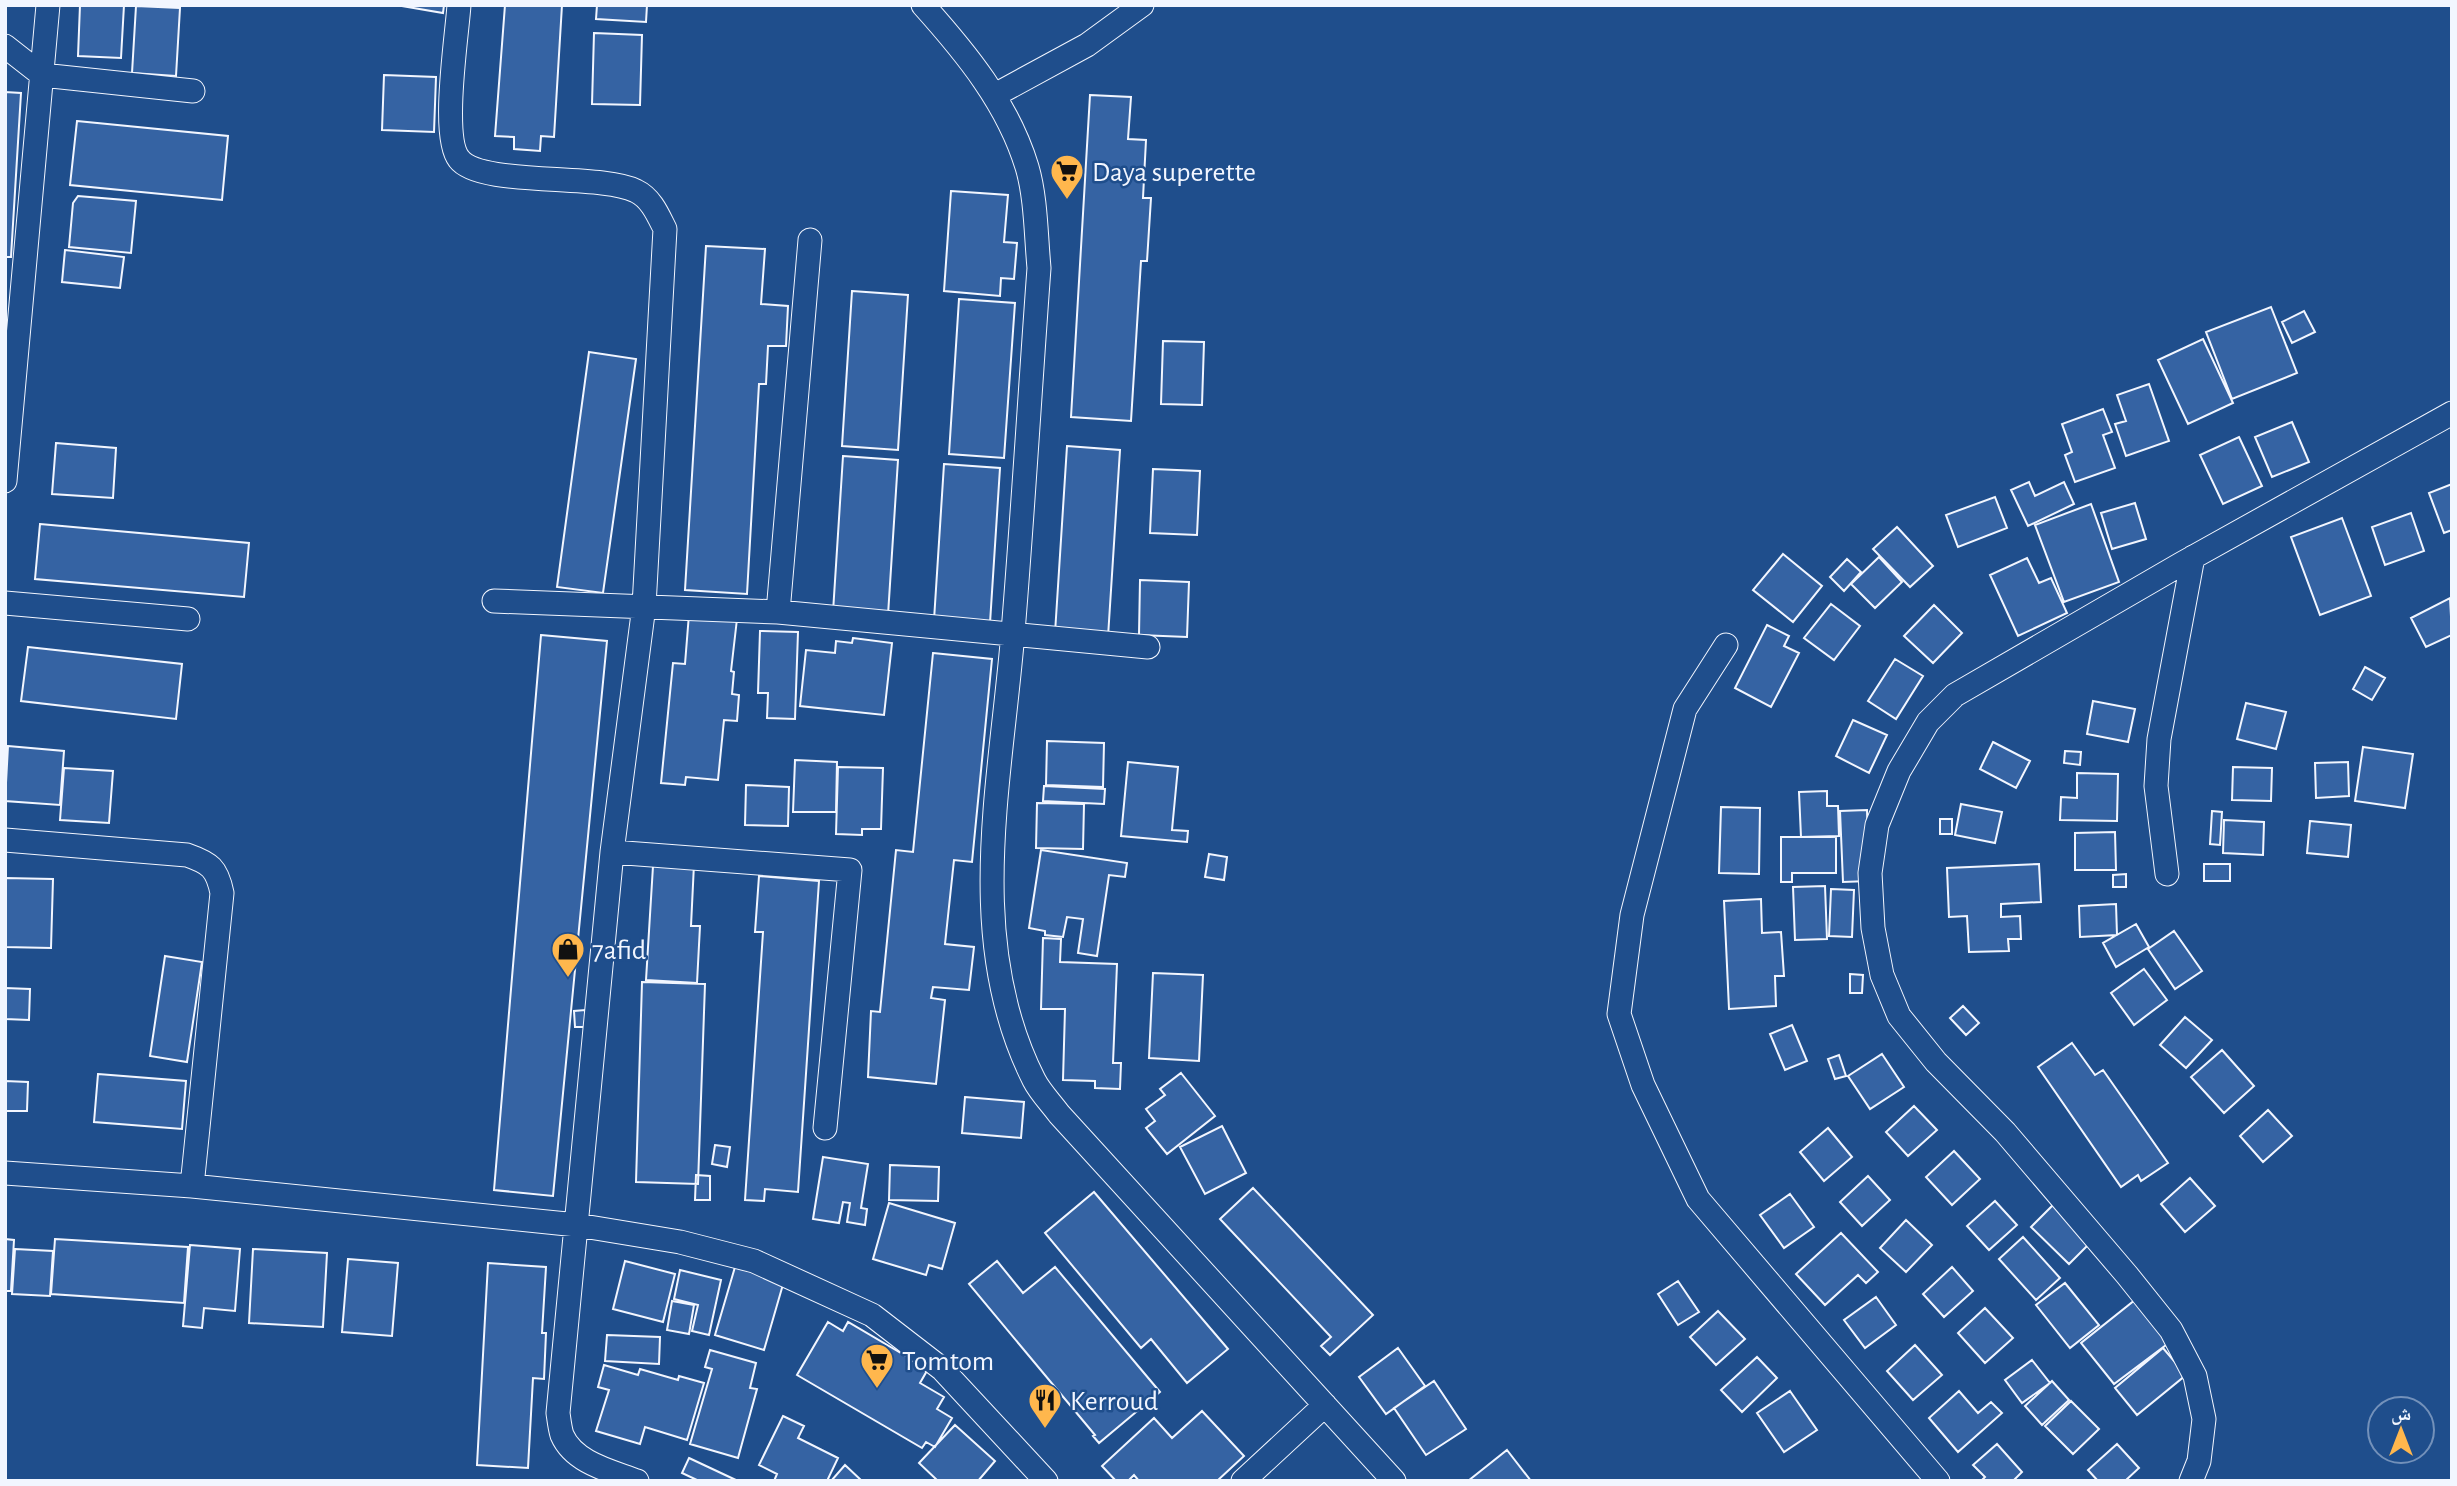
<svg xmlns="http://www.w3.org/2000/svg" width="2457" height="1486" viewBox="0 0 2457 1486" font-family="'Alegreya Sans','Noto Naskh Arabic',sans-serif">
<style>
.building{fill:#3563a3;stroke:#f2f6ff;stroke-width:2}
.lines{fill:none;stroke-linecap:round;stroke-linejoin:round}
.minor-casing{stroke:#f2f6ff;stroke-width:25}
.minor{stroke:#1f4e8c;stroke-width:23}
.labels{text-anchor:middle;stroke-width:5;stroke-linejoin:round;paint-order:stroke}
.poi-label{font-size:28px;fill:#f2f6ff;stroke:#1f4e8c;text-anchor:start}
</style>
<rect width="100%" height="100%" fill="#1f4e8c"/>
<path class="building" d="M80 5H124L121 58 78 56Z
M396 5H444L443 13Z
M505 5H562L554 137 541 136 540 151 514 149V137L495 136Z
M597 5H647L646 22 596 19Z
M136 6 180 8 176 76 132 73Z
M594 33 642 35 640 105 592 104Z
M384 75 436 77 434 132 382 130Z
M5 92 21 93 11 257H5Z
M1090 95 1131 97 1128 139 1146 140 1143 198H1151L1147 261H1141L1131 421 1071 417Z
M77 121 228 136 222 200 70 185Z
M951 191 1008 195 1004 242 1017 243 1014 279 1001 278 1000 296 944 291Z
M78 196 136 201 131 253 69 247 73 203Z
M706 246 765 249 761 304 788 306 786 346H768L766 384H759L747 594 685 590Z
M65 250 124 257 120 288 62 282Z
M852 291 908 295 898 450 842 446Z
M959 299 1015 303 1004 458 949 454Z
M2271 307 2297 373 2232 399 2206 332Z
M2304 311 2315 332 2292 343 2282 322Z
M2203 339 2233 403 2188 424 2158 360Z
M1163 341 1204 342 1202 405 1161 404Z
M589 352 636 359 603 593 557 587Z
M2149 384 2169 441 2126 456 2115 424 2126 421 2117 395Z
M2103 409 2112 432 2103 435 2115 468 2075 482 2065 455 2072 452 2062 424Z
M2292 422 2309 462 2272 477 2255 437Z
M2239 437 2262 486 2223 504 2200 455Z
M56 443 116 448 113 498 52 494Z
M1067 446 1120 450 1108 637 1055 633Z
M843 456 898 460 888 615 833 612Z
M944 464 1000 468 990 623 934 620Z
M1153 469 1200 471 1197 535 1150 533Z
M2029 482 2035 496 2064 482 2074 504 2028 526 2011 490Z
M2452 484V530L2444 533 2429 493Z
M1995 497 2007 528 1958 547 1946 515Z
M2135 503 2146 539 2112 549 2101 513Z
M2091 504 2119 582 2064 602 2035 525Z
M2411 513 2424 551 2385 565 2372 527Z
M2342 518 2371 596 2320 615 2291 537Z
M40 524 249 543 244 597 35 579Z
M1897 527 1933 566 1910 587 1873 549Z
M1783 554 1822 586 1793 622 1753 590Z
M1879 557 1902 582 1875 608 1851 584Z
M2027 558 2039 583 2051 578 2067 613 2018 636 1990 575Z
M1847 559 1861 572 1844 591 1830 577Z
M1140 580 1189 582 1187 637 1139 635Z
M2450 598 2452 635 2426 647 2411 618Z
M1831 604 1860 626 1834 660 1804 638Z
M1934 605 1962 633 1933 663 1904 636Z
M689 614 737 619 731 671 734 672 732 694 739 695 737 721 724 720 718 780 686 777 685 785 661 783 673 663 685 664Z
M1767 625 1789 636 1784 646 1799 653 1771 707 1735 688Z
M760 631 798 632 795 719 767 718 768 693H758Z
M541 635 607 641 553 1196 494 1190Z
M853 638 892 643 884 715 800 706 806 650 835 653 836 641 852 643Z
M28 647 182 664 176 719 21 701Z
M933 653 992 659 972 862 954 860 945 944 974 947 969 990 933 987 931 998 945 1000 936 1084 868 1077 871 1011 880 1012 896 850 913 852Z
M1895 659 1923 676 1896 719 1868 701Z
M2365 667 2385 678 2372 700 2353 689Z
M2093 701 2135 709 2128 742 2087 734Z
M2246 703 2286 712 2276 749 2237 739Z
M1853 720 1887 735 1869 773 1836 756Z
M1047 741 1104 743 1103 787 1046 785Z
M1993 742 2030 761 2016 788 1980 769Z
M8 746 64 751 60 805 5 801Z
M2363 747 2413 754 2405 808 2355 801Z
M2065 751 2081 752 2080 765 2064 763Z
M795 760 837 762 836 812H793Z
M1128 762 1178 767 1172 830 1188 831 1187 842 1121 836Z
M2348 762 2349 796 2316 798 2315 763Z
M838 767 883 768 881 829H862V835L836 834Z
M2233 767 2272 768 2271 801 2232 800Z
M64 768 113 771 109 823 60 820Z
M2077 773 2118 774 2117 821 2060 820 2061 797 2077 798Z
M746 785 789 787 788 826 745 825Z
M1044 786 1105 789 1104 804 1043 801Z
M1827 791V806H1838L1839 836 1801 837 1799 792Z
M1037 803 1084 804 1083 849 1036 848Z
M1961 804 2002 812 1995 843 1955 835Z
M1721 807 1760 808 1759 874 1719 873Z
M1867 810 1869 881 1843 882 1840 811Z
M2212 811 2222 812 2220 845 2210 844Z
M1940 819H1952V834H1940Z
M2224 820 2264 822 2263 855 2223 853Z
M2310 821 2351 825 2348 857 2307 853Z
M2115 832 2116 870H2075V833Z
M1781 837H1836V873H1792V882H1781Z
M1041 850 1127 863 1125 877 1109 875 1097 956 1078 953 1083 919 1067 917 1063 937 1045 935V931L1029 928Z
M1209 854 1227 857 1224 880 1205 877Z
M694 864 691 926H700L697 983 646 980 653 866Z
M2039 864 2041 902 2001 904V917L2020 916 2021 939H2008L2009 951 1969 952 1967 916 1949 917 1947 868Z
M2204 864H2230V881H2204Z
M2126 874V887H2113V875Z
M759 876 819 881 798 1192 765 1189 764 1201 745 1200 763 932H755Z
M5 878 53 879 51 948 5 947Z
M1825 886 1827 939 1795 940 1793 887Z
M1831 889 1854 890 1852 937 1829 936Z
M1761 899 1762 933 1781 932 1784 976H1775L1776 1006 1729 1009 1724 901Z
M2116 904 2117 935 2080 937 2079 906Z
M2136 924 2149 947 2116 967 2103 943Z
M2174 931 2202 971 2175 989 2148 949Z
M1043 938 1061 939 1060 962 1117 964 1113 1063H1121L1120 1089 1095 1088V1081L1063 1080 1065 1009H1041Z
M165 956 202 962 187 1062 150 1056Z
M2144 969 2167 1000 2134 1025 2111 993Z
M1153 973 1203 975 1199 1061 1149 1058Z
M1850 974 1863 975 1862 993H1850Z
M642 982 705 984 698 1184 636 1182Z
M5 988 30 989 29 1020 5 1019Z
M1963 1006 1979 1023 1966 1035 1950 1018Z
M585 1010 586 1027H575L574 1011Z
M2185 1017 2212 1040 2186 1068 2160 1045Z
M1792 1025 1807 1061 1785 1070 1770 1034Z
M2072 1043 2095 1075 2103 1070 2168 1163 2141 1181 2138 1175 2121 1187 2038 1067Z
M2222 1050 2254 1086 2224 1113 2191 1077Z
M1882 1054 1904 1087 1870 1109 1848 1076Z
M1839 1055 1846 1076 1835 1079 1828 1059Z
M1181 1073 1215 1116 1167 1154 1146 1128 1155 1121 1146 1109 1165 1095 1160 1089Z
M98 1074 186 1081 182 1129 94 1122Z
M5 1081 28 1082 27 1111H5Z
M965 1097 1024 1102 1021 1138 962 1133Z
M1914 1106 1937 1130 1908 1156 1886 1132Z
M2268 1110 2292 1136 2263 1162 2240 1136Z
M1222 1126 1246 1173 1205 1194 1180 1147Z
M1828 1128 1852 1157 1824 1181 1800 1152Z
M715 1145 730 1147 727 1167 712 1164Z
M1954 1151 1980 1179 1952 1205 1926 1177Z
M823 1157 868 1164 861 1208 867 1209 865 1225 847 1222 850 1203 843 1202 839 1223 813 1219Z
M890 1165 939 1167 938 1201 889 1200Z
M696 1175 710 1176V1200H695Z
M1868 1176 1890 1200 1862 1226 1840 1202Z
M2190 1178 2215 1206 2185 1232 2161 1204Z
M1253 1188 1373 1315 1330 1355 1321 1346 1331 1337 1220 1219Z
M1094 1192 1228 1349 1187 1383 1151 1339 1141 1348 1045 1233Z
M1790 1194 1814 1227 1784 1248 1760 1215Z
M1995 1201 2017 1225 1989 1250 1967 1226Z
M889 1203 955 1223 942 1269 929 1265 926 1275 873 1259Z
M2053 1205 2091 1242 2069 1264 2031 1227Z
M1906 1220 1932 1245 1906 1272 1880 1248Z
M1841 1233 1878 1272 1866 1283 1858 1275 1825 1305 1796 1274Z
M2023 1237 2060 1278 2036 1300 1999 1259Z
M5 1239 14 1240 11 1291H5Z
M55 1239 188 1247 184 1303 51 1294Z
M190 1245 240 1249 235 1311 204 1308 202 1328 183 1326Z
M15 1249 53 1251 50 1296 12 1294Z
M253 1249 327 1253 323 1327 249 1323Z
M348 1259 398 1263 392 1336 342 1332Z
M625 1261 675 1274 663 1322 613 1309Z
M997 1261 1023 1293 1055 1267 1160 1392 1099 1443 1093 1436 1095 1435 969 1284Z
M488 1263 546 1267 542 1333H546L544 1379 533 1378 528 1468 477 1465Z
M735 1267 784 1281 764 1350 715 1335Z
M1952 1267 1973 1291 1944 1317 1923 1294Z
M680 1270 721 1280 709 1335 692 1331 698 1305 674 1299Z
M1678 1281 1699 1312 1678 1325 1658 1294Z
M2065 1283 2099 1325 2070 1348 2036 1305Z
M2140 1296 2174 1339 2114 1384 2081 1343Z
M1876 1297 1896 1325 1865 1348 1844 1320Z
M672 1301 694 1305 689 1334 667 1330Z
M1985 1308 2013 1338 1985 1363 1958 1333Z
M1718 1311 1745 1339 1716 1365 1690 1337Z
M828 1322 843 1331 848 1322 928 1369 920 1383 944 1397 937 1409 952 1418 935 1447 926 1442 922 1448 797 1375Z
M607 1335 660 1337 659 1364 605 1361Z
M1915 1345 1942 1375 1913 1400 1887 1371Z
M1398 1348 1425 1386 1386 1414 1359 1377Z
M2163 1348 2186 1375 2137 1415 2115 1388Z
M710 1350 756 1363 750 1388 757 1389 738 1458 690 1444 712 1369 705 1367Z
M1757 1357 1777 1378 1742 1412 1721 1390Z
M2032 1360 2050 1383 2022 1403 2005 1380Z
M604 1365 638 1375 640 1369 678 1380 679 1376 704 1383 687 1440 645 1427 640 1444 596 1431 609 1390 598 1387Z
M1434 1381 1466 1429 1426 1455 1394 1408Z
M2052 1381 2069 1400 2042 1425 2025 1406Z
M1790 1391 1817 1430 1784 1452 1757 1413Z
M1959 1391 1978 1413 1991 1402 2002 1413 1958 1452 1929 1418Z
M2071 1401 2099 1429 2073 1454 2045 1426Z
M1202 1411 1244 1456 1217 1481H1139L1134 1475 1128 1481H1116L1102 1466 1154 1418 1172 1438Z
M783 1416 804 1426 798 1438 838 1458 827 1481H774L777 1474 759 1465Z
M955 1425 995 1461 978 1481H938L919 1463Z
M1997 1444 2022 1472 2013 1481H1981L1985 1477 1973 1465Z
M2117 1444 2139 1468 2125 1481H2098L2088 1470Z
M1507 1450 1531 1481H1468Z
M689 1458 738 1481H699L682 1473Z
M845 1465 862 1481H831Z"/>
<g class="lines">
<defs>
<path id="minor" d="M459 5C457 36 441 137 459 159 480 187 600 173 636 191 651 198 658 215 665 229L644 606 612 852 558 1413C559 1420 560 1429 562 1435 574 1463 611 1471 637 1481
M923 5C966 53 1008 104 1027 167 1036 197 1036 236 1039 268 1030 390 1023 511 1013 632 1001 781 963 940 1034 1080 1040 1092 1051 1103 1059 1114L1394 1481
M5 46 42 75 193 91
M995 95 1087 45 1142 5
M5 481 48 5
M494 601 778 612 1148 647
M5 603 188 619
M778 612 810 240
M1726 645 1685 709 1632 915 1619 1014 1643 1085 1698 1199 1938 1481
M5 840 187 855C210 863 217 868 222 893L192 1186
M612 852 850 870 825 1128
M2167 874 2156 786 2159 739 2193 557
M5 1173 192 1186 577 1225 680 1242 754 1261 872 1315 942 1369 1046 1481
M1243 1481 1325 1405
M2191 1481 2199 1461 2204 1419 2195 1376 2171 1330 2127 1275 2005 1132 1936 1062 1899 1016 1882 975 1873 928 1870 873 1877 825 1899 771 1928 722 1955 695 2181 564 2452 413"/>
</defs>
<use href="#minor" class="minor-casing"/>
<use href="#minor" class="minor"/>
</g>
<defs>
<symbol id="supermarket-pin" viewBox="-11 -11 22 30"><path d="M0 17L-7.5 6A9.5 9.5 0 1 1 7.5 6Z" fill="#ffb74d" stroke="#1f4e8c"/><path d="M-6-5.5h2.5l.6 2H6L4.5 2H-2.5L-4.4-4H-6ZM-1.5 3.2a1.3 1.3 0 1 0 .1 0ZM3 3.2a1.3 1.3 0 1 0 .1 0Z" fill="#111"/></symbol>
<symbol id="shop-pin" viewBox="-11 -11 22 30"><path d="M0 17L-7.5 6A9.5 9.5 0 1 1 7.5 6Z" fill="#ffb74d" stroke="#1f4e8c"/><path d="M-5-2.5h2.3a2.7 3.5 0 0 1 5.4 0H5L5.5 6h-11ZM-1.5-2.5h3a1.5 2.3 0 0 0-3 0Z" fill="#111"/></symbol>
<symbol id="restaurant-pin" viewBox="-11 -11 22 30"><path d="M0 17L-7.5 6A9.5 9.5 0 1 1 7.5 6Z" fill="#ffb74d" stroke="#1f4e8c"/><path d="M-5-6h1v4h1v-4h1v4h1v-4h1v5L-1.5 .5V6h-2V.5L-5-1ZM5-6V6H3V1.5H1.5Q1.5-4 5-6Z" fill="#111"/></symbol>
</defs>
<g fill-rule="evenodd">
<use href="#supermarket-pin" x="1048" y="152" width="38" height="52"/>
<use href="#shop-pin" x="549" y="930" width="38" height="52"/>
<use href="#supermarket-pin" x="858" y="1341" width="38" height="52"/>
<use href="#restaurant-pin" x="1026" y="1381" width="38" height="52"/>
</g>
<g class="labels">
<g class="poi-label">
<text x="1092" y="181">Daya superette</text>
<text x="592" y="959">7afid</text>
<text x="902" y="1370">Tomtom</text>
<text x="1070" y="1410">Kerroud</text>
</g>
</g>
<rect width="2457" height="1486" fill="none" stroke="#f2f6ff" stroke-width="14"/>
<g transform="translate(2401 1430)"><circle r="33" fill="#1f4e8c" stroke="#7391ba" stroke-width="2"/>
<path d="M0-5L12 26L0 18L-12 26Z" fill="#ffb74d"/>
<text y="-10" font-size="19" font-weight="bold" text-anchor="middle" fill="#f2f6ff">ش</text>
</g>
</svg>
